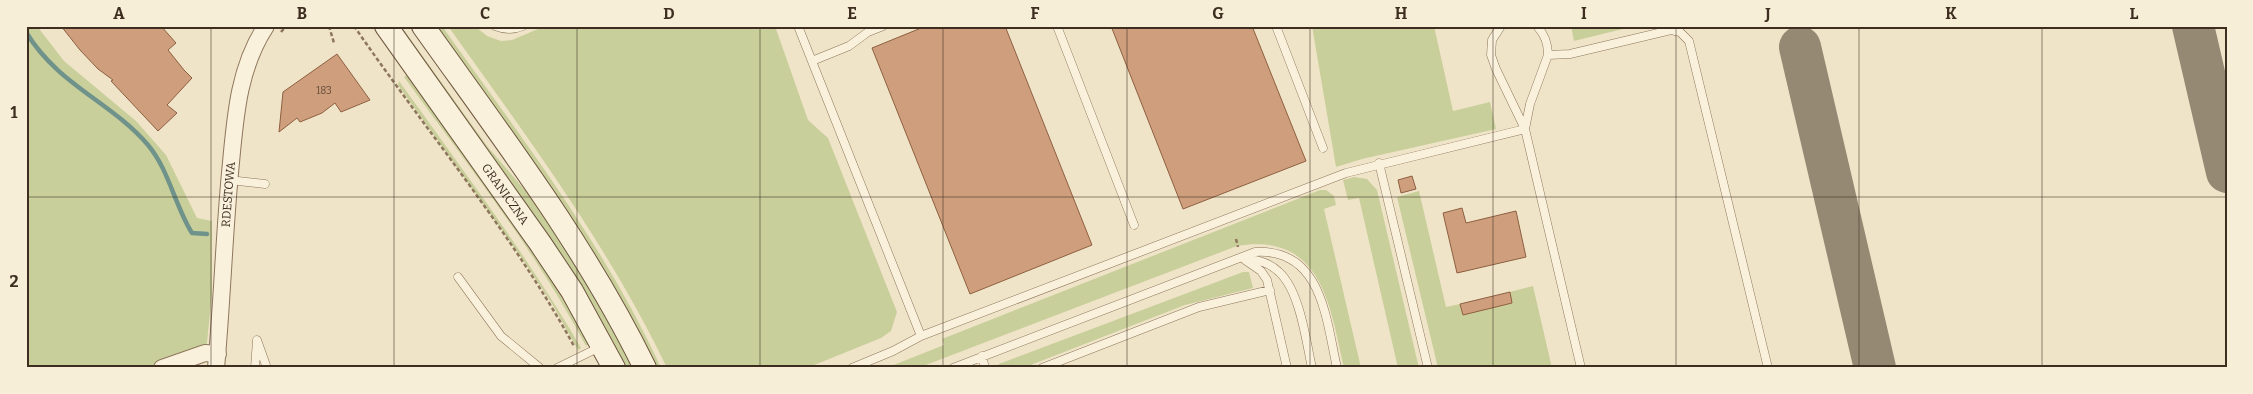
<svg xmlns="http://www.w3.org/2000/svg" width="2253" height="394" viewBox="0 0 2253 394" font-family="Bitter,serif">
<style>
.green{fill:#c9cf9b}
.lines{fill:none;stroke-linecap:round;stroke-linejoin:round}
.stream{stroke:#6f938a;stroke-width:4.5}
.taxiway{stroke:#968974;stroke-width:42}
.building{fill:#cf9f7d;stroke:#8d5f41}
.service-casing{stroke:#8d765c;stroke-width:9}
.minor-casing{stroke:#8d765c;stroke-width:18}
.secondary-casing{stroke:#6f573f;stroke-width:24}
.path{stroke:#8d765c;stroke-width:2.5;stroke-dasharray:4 2.5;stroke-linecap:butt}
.service{stroke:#faf1dc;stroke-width:8}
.minor{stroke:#faf1dc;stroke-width:16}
.secondary{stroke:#faf1dc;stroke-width:22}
.grid{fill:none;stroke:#3d2e20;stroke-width:1;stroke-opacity:0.55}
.labels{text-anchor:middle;stroke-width:5;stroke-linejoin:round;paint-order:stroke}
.number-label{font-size:10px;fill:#624a37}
.street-label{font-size:12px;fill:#3d2e20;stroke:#f7eed8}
.neatline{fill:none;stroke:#3d2e20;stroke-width:2}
.grid-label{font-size:16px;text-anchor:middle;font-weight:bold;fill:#3d2e20}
</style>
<rect width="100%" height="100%" fill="#f0e4c8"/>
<path class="green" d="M26 26H37L64 61 136 121 166 155 197 218 212 221V293L207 343 205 346 145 368H26Z
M398 26H401L487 146 530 196 574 260 634 368H625L608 333Z
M435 26H442C520 136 605 245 661 368H656C598 244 514 137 435 26Z
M448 26H475L487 36 501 41 512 40 545 26H775L808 120 828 138 897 312 891 331 881 338 807 368H667C608 245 527 137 448 26Z
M1312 26H1434L1453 111 1490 102 1496 129 1362 159 1336 167Z
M1571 26H1635L1574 41Z
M408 74 565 300 589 344 586 346C535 250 467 164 404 77Z
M399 81C462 169 527 255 581 348L578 350 551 302 523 260 398 85Z
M1354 177 1367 179 1377 190 1419 368H1398L1359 198 1348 200 1343 180Z
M1320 190H1326L1334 196 1336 205 1324 209 1361 368H1344C1330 306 1322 232 1237 246L918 368H886L944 345 942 339Z
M1419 191 1446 307 1460 304 1463 315 1512 303 1510 292 1533 286 1552 368H1438L1397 197Z
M1243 272H1249L1253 288 1185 305 1023 368H996L999 364Z"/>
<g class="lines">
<path class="stream" d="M26 32C58 85 110 101 148 145 169 170 175 206 192 233L207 234"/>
<path class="taxiway" d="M2193 26 2227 172
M1800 47 1875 368"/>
</g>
<path class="building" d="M61 26H161L176 43 168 50 184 70 192 78 167 105 177 113 158 131 111 81 113 80 98 69 80 50Z
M926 26H1005L1092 245 970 294 872 48Z
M1111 26H1252L1306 161 1183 209Z
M337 54 370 100 341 112 335 103 322 113 300 122 297 118 279 132 283 92Z
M1412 176 1416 189 1401 193 1398 180Z
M1462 208 1466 223 1516 211 1526 257 1457 273 1443 213Z
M1510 292 1512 303 1463 315 1460 304Z"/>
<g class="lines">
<defs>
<path id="service" d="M495 26C505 30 514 30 523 26
M798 26 921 336
M1057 26 1134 225
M1276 26 1323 148
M1501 26 1492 40 1491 55 1496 69 1525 129 1581 368
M1548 55 1570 54 1671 30 1680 32 1689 41 1768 368
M812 61 849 46 868 32 883 26
M1525 129 1530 104 1548 55C1548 43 1545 35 1537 26
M1379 163 1428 368
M229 180 265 184
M1243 258C1257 260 1269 262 1279 272 1300 291 1306 341 1312 368
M1245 260 1261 271 1267 280 1287 368
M458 277 501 336 540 368
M982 356 985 368
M255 368 257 340 267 368
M557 368 600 347
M852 368 893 351 921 336 1346 173 1525 129
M953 368 1255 252C1322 248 1326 319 1337 368
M1042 368 1199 307 1270 290"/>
<g id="minor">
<path d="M162 368 205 353 218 354"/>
<path id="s1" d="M216 368C222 303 224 238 230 173 235 122 237 70 266 26"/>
</g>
<g id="secondary">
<path id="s2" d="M386 26 540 243 572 291 614 368"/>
<path d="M423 26C502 137 585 245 645 368"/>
</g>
</defs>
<use href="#service" class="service-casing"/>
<use href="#minor" class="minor-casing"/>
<use href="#secondary" class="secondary-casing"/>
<path class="path" d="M329 26 334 43
M354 26C427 132 512 233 574 346
M281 32 286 26
M1236 239 1238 247"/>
<use href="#service" class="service"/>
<use href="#minor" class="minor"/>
<use href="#secondary" class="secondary"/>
</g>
<path class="grid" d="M211 26V368M394 26V368M577 26V368M760 26V368M943 26V368M1127 26V368M1310 26V368M1493 26V368M1676 26V368M1859 26V368M2042 26V368M26 197H2227"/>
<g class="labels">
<g class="number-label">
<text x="324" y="94">183</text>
</g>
<g class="street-label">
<text dy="4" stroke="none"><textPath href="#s2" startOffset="206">GRANICZNA</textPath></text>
<text dy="4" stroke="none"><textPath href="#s1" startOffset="174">RDESTOWA</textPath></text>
</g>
</g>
<rect width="2253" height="394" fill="none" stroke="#f7eed8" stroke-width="55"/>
<rect x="28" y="28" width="2198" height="338" class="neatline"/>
<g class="grid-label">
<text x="119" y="19">A</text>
<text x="302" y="19">B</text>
<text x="485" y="19">C</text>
<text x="669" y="19">D</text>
<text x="852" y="19">E</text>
<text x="1035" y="19">F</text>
<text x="1218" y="19">G</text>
<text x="1401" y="19">H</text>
<text x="1584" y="19">I</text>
<text x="1768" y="19">J</text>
<text x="1951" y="19">K</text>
<text x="2134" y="19">L</text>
<text x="14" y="118">1</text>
<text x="14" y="287">2</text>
</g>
</svg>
